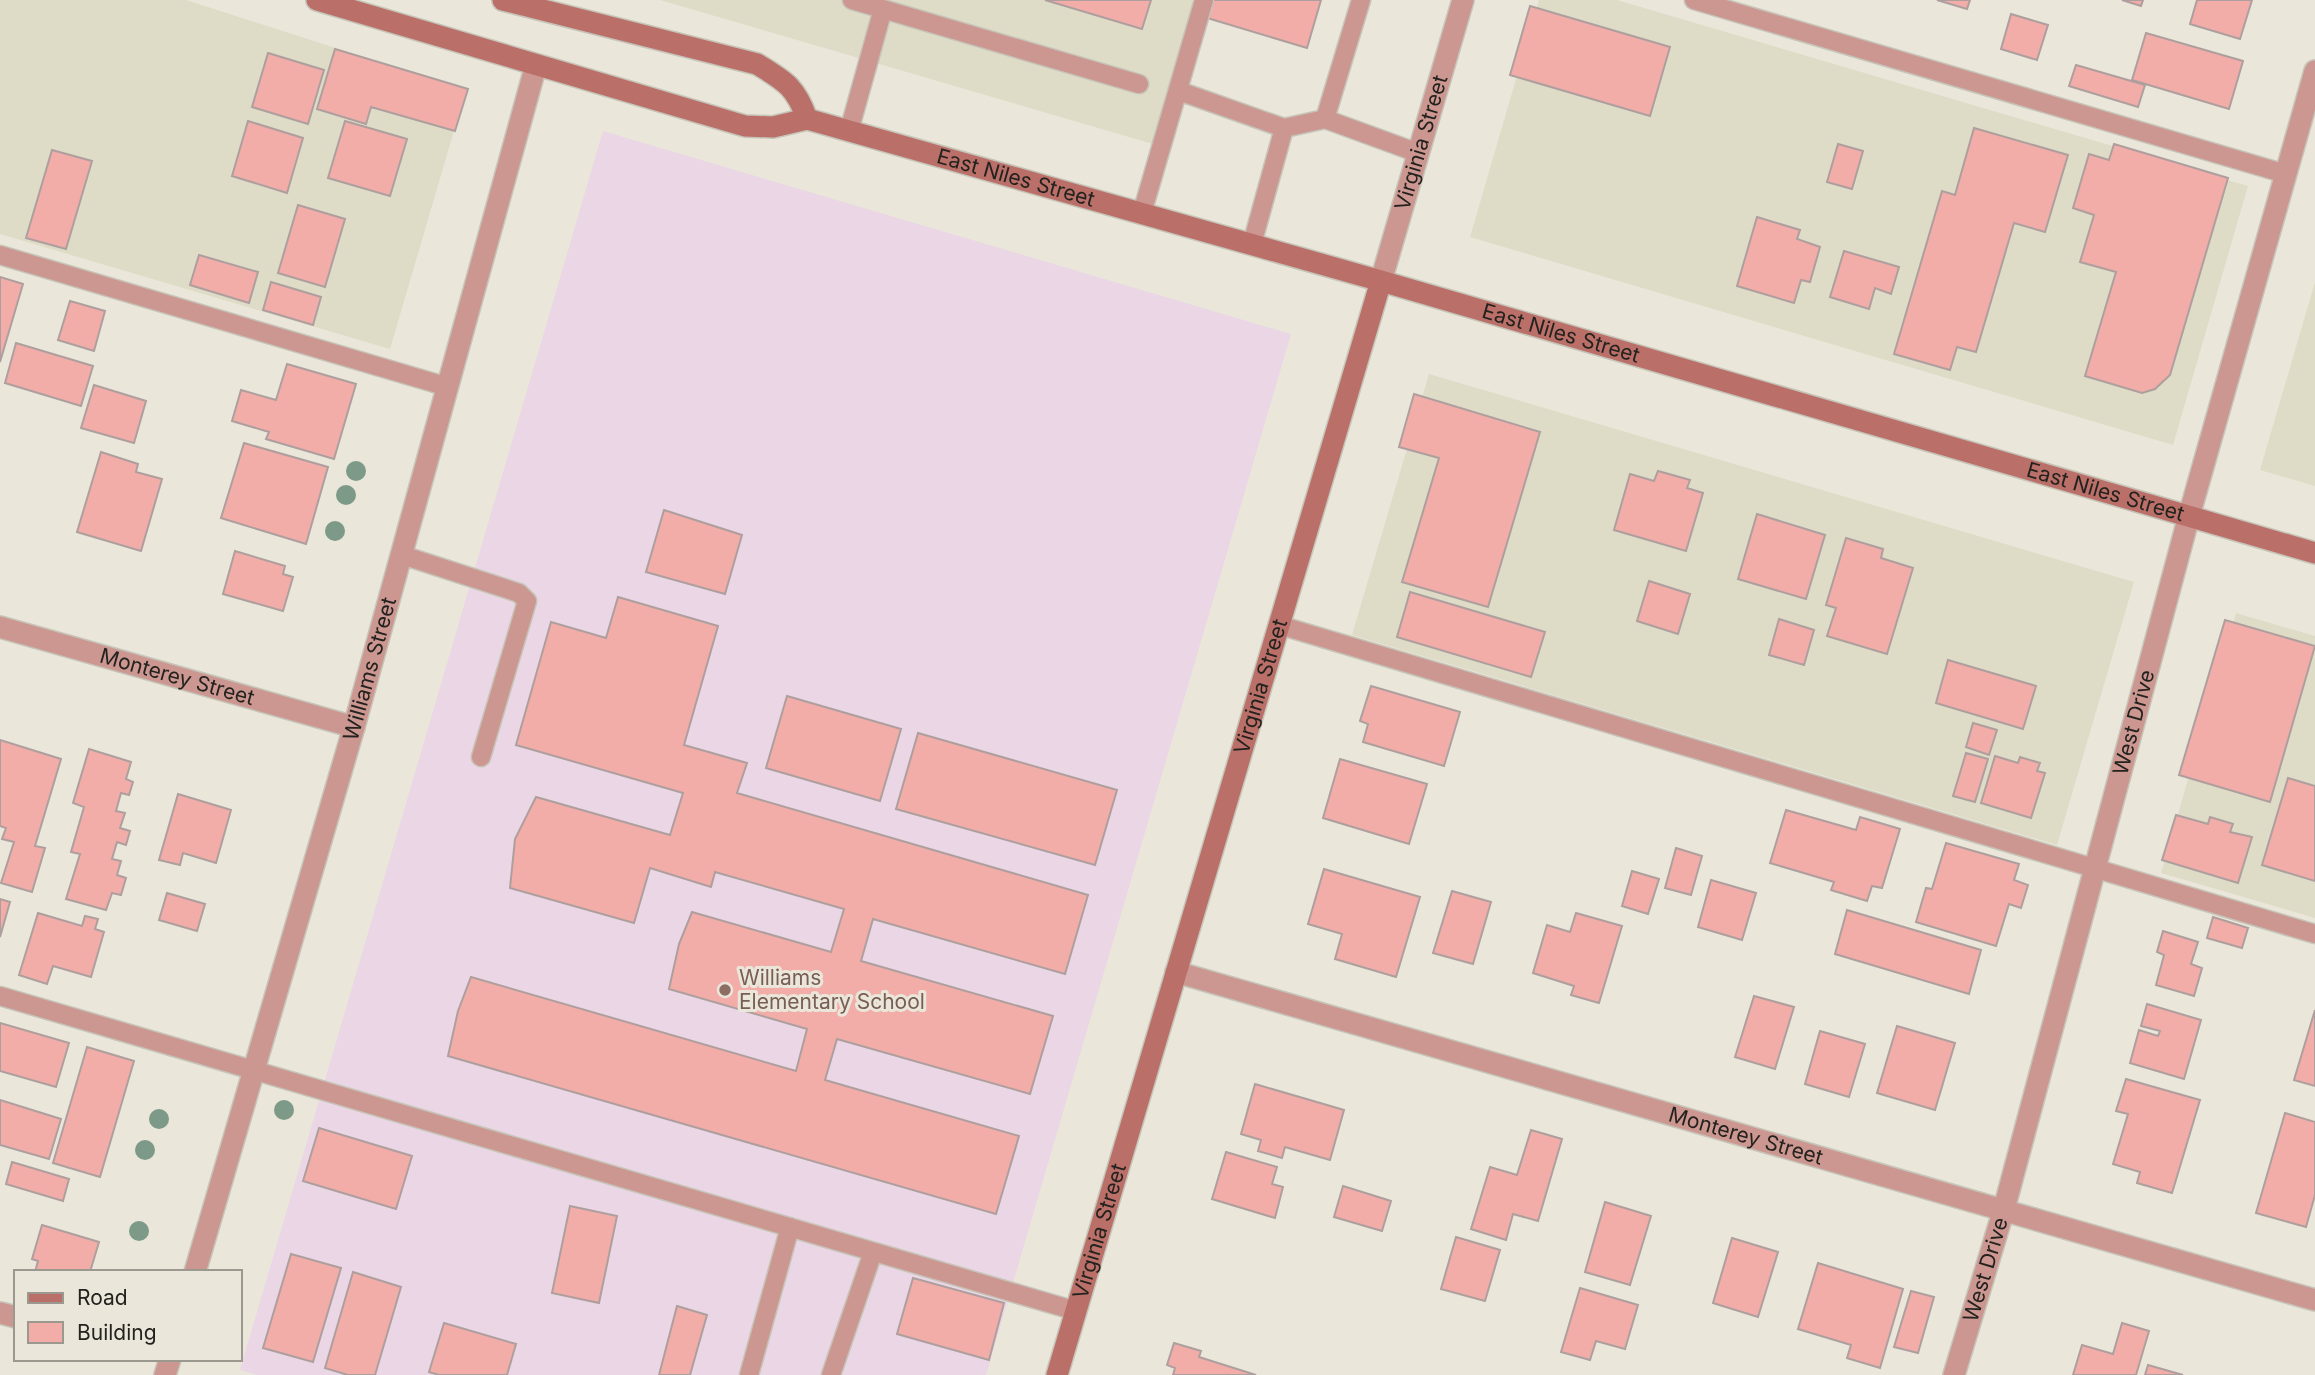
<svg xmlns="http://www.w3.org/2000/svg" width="2315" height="1375" viewBox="0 0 2315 1375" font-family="Inter,sans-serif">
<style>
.built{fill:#dedbc6}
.education{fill:#ead6e5}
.building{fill:#f3ada9;stroke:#ae9f9e;stroke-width:2}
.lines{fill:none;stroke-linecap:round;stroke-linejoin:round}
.lane-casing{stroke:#c6c4b8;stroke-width:21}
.street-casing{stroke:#c6c4b8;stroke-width:24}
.secondary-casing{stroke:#c6c4b8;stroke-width:24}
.lane{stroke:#cc9791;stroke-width:18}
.street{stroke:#cc9791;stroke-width:21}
.secondary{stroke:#ba6f68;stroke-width:21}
.tree{fill:#7d9988}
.education-dot{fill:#8d6e63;stroke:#eae7da;stroke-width:2.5}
.labels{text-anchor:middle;stroke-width:6;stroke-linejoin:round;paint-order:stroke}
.street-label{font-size:21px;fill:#23221e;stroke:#eae7da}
.education-label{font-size:21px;fill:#785e54;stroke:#eae7da;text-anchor:start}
</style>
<rect width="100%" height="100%" fill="#eae7da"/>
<path class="built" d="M0 0H186L466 90 390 349 0 234Z
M660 0H1203L1160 146Z
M1539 0H1617L2248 186 2173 445 1470 237Z
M2315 282V486L2260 470Z
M1429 374 2134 582 2057 845 1352 635Z
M2236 613 2315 636V918L2161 873Z"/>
<path class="education" d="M603 131 1291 334 986 1375H257L240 1370Z"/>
<path class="building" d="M1045 0H1151L1142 29Z
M1209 0H1321L1307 48 1204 17Z
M1937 0H1970L1967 9Z
M2122 0H2143L2141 6Z
M2197 0H2252L2240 39 2190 24Z
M1530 6 1670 47 1650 116 1510 75Z
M2011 14 2048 25 2037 60 2001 49Z
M2146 33 2243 61 2229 109 2132 80Z
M335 49 468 89 455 131 371 107 366 124 317 109Z
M268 53 324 70 308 124 252 107Z
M2076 65 2145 85 2138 107 2069 86Z
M248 121 303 138 287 193 232 176Z
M345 121 407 139 390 196 328 178Z
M1974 128 2068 155 2045 232 2014 223 1976 352 1957 347 1950 370 1894 354 1942 191 1955 195Z
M1838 144 1863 151 1852 189 1827 182Z
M2114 144 2228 178 2170 375 2155 389 2142 393 2085 376 2116 272 2080 262 2094 215 2073 208 2089 154 2109 160Z
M52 150 92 161 66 249 26 238Z
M298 205 345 219 325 287 278 273Z
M1757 217 1800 230 1797 239 1820 247 1810 282 1801 280 1794 303 1737 286Z
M1844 251 1899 267 1891 294 1875 288 1869 309 1830 297Z
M199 255 258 272 249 303 190 285Z
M0 277 23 284 0 362Z
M271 282 321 297 313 325 263 310Z
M70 301 105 311 94 351 58 340Z
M16 343 93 366 81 406 5 383Z
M287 364 356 384 334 459 266 439 269 432 232 421 241 390 276 400Z
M94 385 146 401 134 443 81 428Z
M1414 394 1540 432 1488 607 1402 582 1439 458 1399 447Z
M244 443 328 467 306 544 221 518Z
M101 452 138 464 136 472 162 479 141 551 77 532Z
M1658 471 1690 480 1687 488 1703 493 1686 551 1614 530 1630 474 1654 481Z
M664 510 742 535 725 594 646 572Z
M1757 514 1825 535 1806 599 1738 579Z
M1846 538 1883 549 1881 558 1913 568 1887 654 1827 636 1836 608 1826 605Z
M235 551 285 566 283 574 293 577 283 611 223 594Z
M1649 581 1690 594 1678 634 1637 621Z
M1410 592 1545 632 1531 677 1397 637Z
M618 597 718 626 684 745 747 763 737 793 1088 895 1065 974 873 919 861 961 1053 1016 1030 1094 837 1039 825 1080 1019 1136 996 1214 448 1056 458 1011 471 977 796 1071 807 1029 669 989 679 944 692 912 831 952 844 909 715 872 711 887 650 868 634 923 510 888 515 839 536 797 670 835 683 793 516 745 551 622 606 638Z
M1779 619 1814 630 1804 665 1769 655Z
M2225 620 2315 646 2270 802 2179 775Z
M1948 660 2036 686 2023 729 1936 703Z
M1371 686 1460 712 1444 766 1363 742 1368 724 1360 721Z
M787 696 901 729 880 801 766 768Z
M1973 723 1997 730 1989 755 1966 747Z
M918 733 1117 790 1095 865 896 809Z
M0 740 61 759 35 846 45 848 32 892 1 883 14 842 2 839 6 828 0 826Z
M89 749 131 762 126 779 133 782 129 795 121 793 116 811 125 813 120 828 130 831 126 845 117 842 112 859 121 861 117 875 126 878 121 895 112 893 106 910 66 899 80 854 71 852 84 807 73 803Z
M1966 753 1988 759 1975 802 1953 796Z
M1995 756 2018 763 2020 757 2040 763 2037 771 2045 773 2031 818 1981 803Z
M1340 759 1427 784 1409 844 1323 818Z
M2288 778 2315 786V881L2262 865Z
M178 794 231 810 216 863 183 853 180 865 159 860Z
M1786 810 1856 830 1860 817 1900 829 1882 888 1872 886 1867 901 1831 890 1834 882 1770 863Z
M2176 815 2208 824 2210 817 2233 824 2230 832 2252 837 2238 883 2162 860Z
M1946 843 2019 864 2014 880 2028 885 2021 908 2009 904 1996 946 1916 922 1926 888 1932 889Z
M1676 848 1702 856 1691 895 1665 888Z
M1324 869 1420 897 1396 977 1335 959 1342 934 1308 924Z
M1632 871 1659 879 1648 914 1622 906Z
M1711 880 1756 893 1742 940 1698 927Z
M1452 891 1491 902 1473 964 1433 953Z
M167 893 205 904 197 931 159 920Z
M0 899 10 902 0 937Z
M1847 910 1981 950 1969 994 1835 954Z
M38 913 82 926 85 916 98 919 95 929 104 932 91 977 53 966 47 984 19 975Z
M1576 913 1622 926 1599 1003 1571 995 1574 986 1533 973 1547 925 1570 932Z
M2213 917 2248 928 2242 948 2207 938Z
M2163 931 2198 942 2191 964 2202 968 2194 996 2156 985 2164 955 2157 952Z
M1754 996 1794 1007 1775 1069 1735 1057Z
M2147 1004 2201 1020 2184 1079 2130 1063 2139 1030 2158 1036 2160 1031 2141 1026Z
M2315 1010V1086L2294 1080Z
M0 1023 69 1043 56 1087 0 1071Z
M1897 1026 1955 1043 1935 1110 1877 1093Z
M1820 1031 1865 1044 1849 1097 1805 1084Z
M87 1047 134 1061 100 1177 53 1163Z
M2126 1079 2200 1100 2172 1193 2137 1183 2140 1172 2113 1164 2128 1114 2116 1111Z
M1255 1084 1344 1110 1330 1160 1285 1147 1282 1158 1258 1151 1261 1140 1241 1134Z
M0 1100 61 1119 49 1159 0 1145Z
M2285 1113 2315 1122V1195L2306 1227 2256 1213Z
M319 1128 412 1156 396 1209 303 1181Z
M1531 1130 1562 1139 1538 1221 1513 1214 1506 1240 1471 1229 1490 1167 1517 1175Z
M1226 1152 1277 1167 1272 1184 1283 1187 1275 1218 1212 1199Z
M12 1162 69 1179 63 1201 6 1184Z
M1343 1186 1391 1201 1382 1231 1334 1217Z
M1605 1202 1651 1216 1630 1285 1585 1272Z
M570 1206 617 1216 599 1303 552 1293Z
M42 1225 99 1242 90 1272H35L38 1261 32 1259Z
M1456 1237 1500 1250 1485 1301 1441 1289Z
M1732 1238 1778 1252 1758 1317 1713 1303Z
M291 1254 341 1268 313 1362 263 1348Z
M1818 1263 1903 1289 1880 1368 1847 1358 1851 1345 1798 1329Z
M353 1272 401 1287 375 1375H348L325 1368Z
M913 1278 1004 1303 989 1360 897 1334Z
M1580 1288 1638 1305 1625 1349 1596 1341 1590 1360 1561 1352Z
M1911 1291 1934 1297 1918 1353 1894 1347Z
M677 1306 707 1315 690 1375H659Z
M444 1323 516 1344 507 1375H439L429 1372Z
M2122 1323 2149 1331 2136 1375H2073L2082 1345 2113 1354Z
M1174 1343 1201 1351 1199 1357 1256 1375H1173L1175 1368 1167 1365Z
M2148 1365 2183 1375H2145Z"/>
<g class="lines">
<defs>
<path id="lane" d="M852 0 1139 84
M1694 0 2286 174
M1179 91 1284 128 1325 119 1418 153
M1325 119 1361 0
M849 131 883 9
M1142 213 1204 0
M1252 244 1284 128
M0 255 448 387
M402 555 519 593 527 601 481 757
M1279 625 2315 934
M0 996 1076 1311
M749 1375 790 1227
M831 1375 873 1252"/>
<g id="street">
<path id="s1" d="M1381 281 1463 0"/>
<path id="s2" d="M0 627 354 727"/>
<path id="s3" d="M1176 972 2315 1300"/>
<path id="s4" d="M195 1272 354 727 536 65"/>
<path d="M0 1313 16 1317"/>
<path d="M165 1375 170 1359"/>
<path id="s5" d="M1954 1375 2004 1209 2189 516 2315 71"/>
</g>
<g id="secondary">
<path id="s6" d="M317 0 745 126 773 127 807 119 1381 281 2315 553"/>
<path d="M503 0 757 64C785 81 796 87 807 119"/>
<path id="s7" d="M1057 1375 1381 281"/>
</g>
</defs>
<use href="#lane" class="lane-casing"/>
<use href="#street" class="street-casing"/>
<use href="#secondary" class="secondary-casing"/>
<use href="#lane" class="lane"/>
<use href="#street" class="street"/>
<use href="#secondary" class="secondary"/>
</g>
<g class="tree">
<circle cx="356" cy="471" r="10"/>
<circle cx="346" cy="495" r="10"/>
<circle cx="335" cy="531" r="10"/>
<circle cx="284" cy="1110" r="10"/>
<circle cx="159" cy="1119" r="10"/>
<circle cx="145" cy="1150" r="10"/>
<circle cx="139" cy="1231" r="10"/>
</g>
<circle class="education-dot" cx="725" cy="990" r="7"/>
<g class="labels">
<g class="street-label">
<text dy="7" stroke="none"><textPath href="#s1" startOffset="144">Virginia Street</textPath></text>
<text dy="7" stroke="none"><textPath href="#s6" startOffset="726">East Niles Street</textPath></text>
<text dy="7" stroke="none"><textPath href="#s6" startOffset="1293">East Niles Street</textPath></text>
<text dy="7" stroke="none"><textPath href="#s6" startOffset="1860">East Niles Street</textPath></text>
<text dy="7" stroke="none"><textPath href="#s4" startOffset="628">Williams Street</textPath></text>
<text dy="7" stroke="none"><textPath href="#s2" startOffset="184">Monterey Street</textPath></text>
<text dy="7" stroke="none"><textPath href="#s7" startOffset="718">Virginia Street</textPath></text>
<text dy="7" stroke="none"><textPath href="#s5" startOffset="677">West Drive</textPath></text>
<text dy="7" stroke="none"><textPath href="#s3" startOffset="593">Monterey Street</textPath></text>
<text dy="7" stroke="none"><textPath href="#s7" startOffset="150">Virginia Street</textPath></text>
<text dy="7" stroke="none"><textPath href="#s5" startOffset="110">West Drive</textPath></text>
</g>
<g class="education-label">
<text x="739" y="985">Williams<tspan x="739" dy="24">Elementary School</tspan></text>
</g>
</g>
<rect x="14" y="1270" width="228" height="91" fill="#eae7da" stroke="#9a988f" stroke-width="2"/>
<rect x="28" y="1293" width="35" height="10" fill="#ba6f68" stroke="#9a988f" stroke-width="2"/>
<text x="77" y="1305" font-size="21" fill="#23221e">Road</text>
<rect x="28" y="1322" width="35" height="21" fill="#f3ada9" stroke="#9a988f" stroke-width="2"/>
<text x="77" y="1340" font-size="21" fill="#23221e">Building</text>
</svg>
